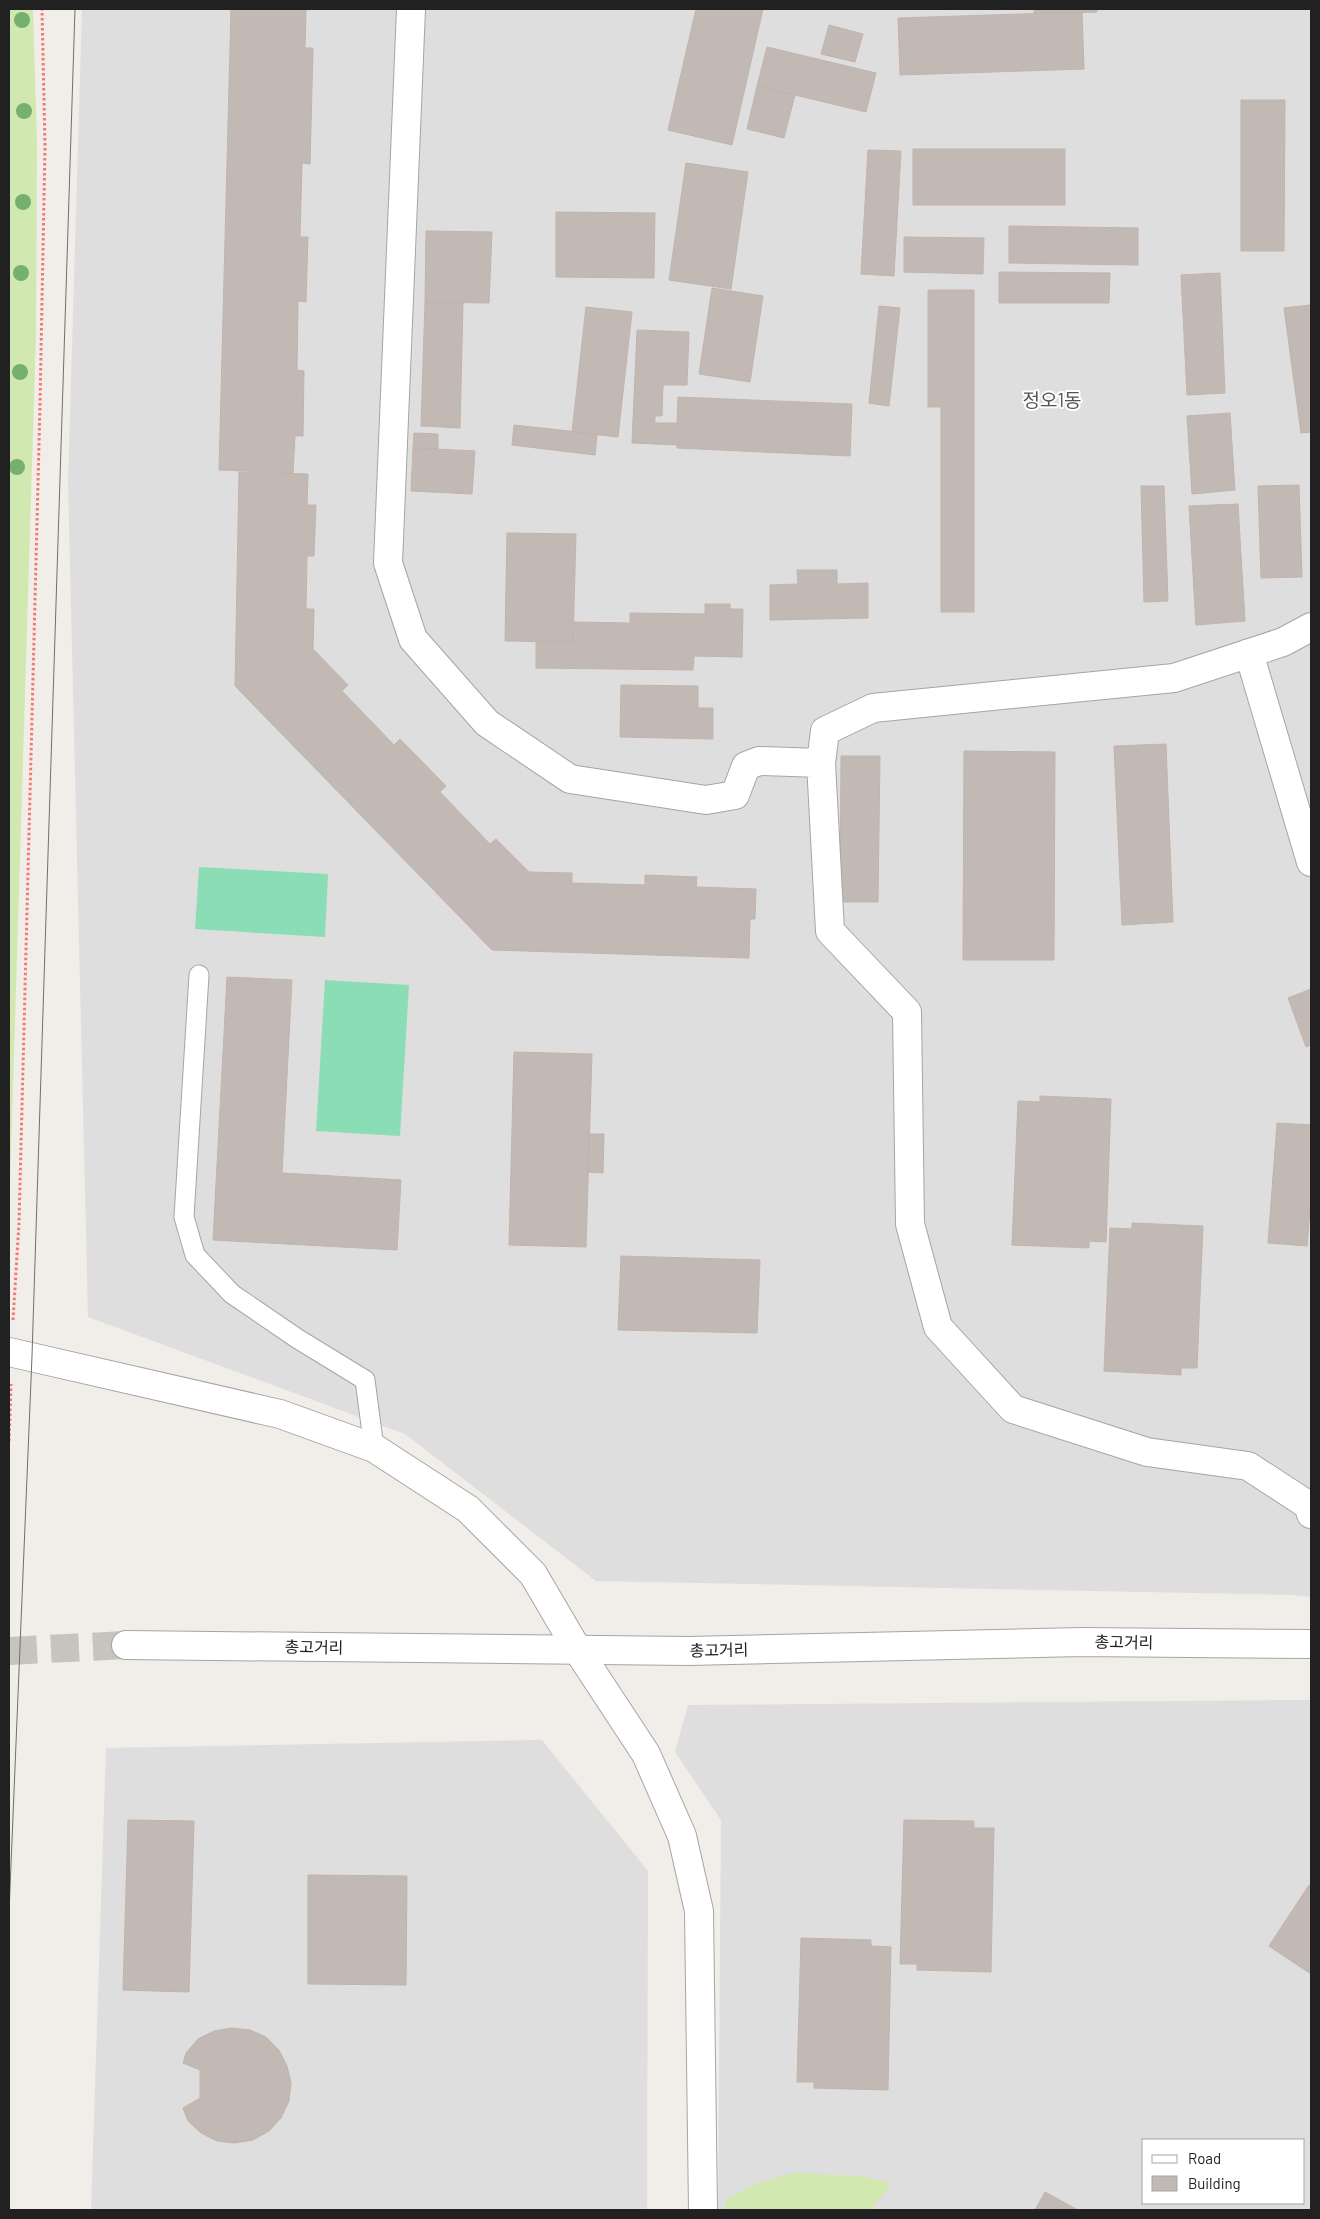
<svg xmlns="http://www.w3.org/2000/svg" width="1320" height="2219" viewBox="0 0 1320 2219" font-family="Barlow,'Noto Sans KR',sans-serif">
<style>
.residential{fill:#dfdede;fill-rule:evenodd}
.grass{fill:#d1e9b1}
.pitch{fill:#8addb5}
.building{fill:#c2b9b5;stroke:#c2b3ab}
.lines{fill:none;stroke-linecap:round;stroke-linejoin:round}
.secondary-tunnel{stroke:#c7c4c0;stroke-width:28;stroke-dasharray:28 14;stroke-linecap:butt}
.service-casing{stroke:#a5a5a5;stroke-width:21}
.minor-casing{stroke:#a5a5a5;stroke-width:30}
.tertiary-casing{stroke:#a5a5a5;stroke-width:30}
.path{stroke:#f57775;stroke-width:3;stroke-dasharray:2.5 2.5;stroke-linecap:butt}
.service{stroke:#fff;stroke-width:19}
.minor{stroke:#fff;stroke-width:28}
.tertiary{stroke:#fff;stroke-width:28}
.tram{stroke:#6f6f6f;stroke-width:1}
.tree{fill:#75b071}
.labels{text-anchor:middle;stroke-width:4;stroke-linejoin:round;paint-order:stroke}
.street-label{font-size:16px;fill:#212121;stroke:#fff}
.quarter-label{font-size:19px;fill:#545454;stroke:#fff}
</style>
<rect width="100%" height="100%" fill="#f1ede8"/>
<path class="residential" d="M82 9H1311V1597L1293 1595 596 1581 405 1434 88 1317 68 482Z
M1311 1700V2210H718L721 1820 675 1752 688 1705ZM1144 2140H1304V2203H1144Z
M542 1740 648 1871 647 2210H91L106 1748Z"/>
<path class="grass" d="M9 9H33L37 144 36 334 9 1218Z
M792 2173 863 2176 892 2184 870 2210H725L726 2200 751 2186Z"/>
<path class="pitch" d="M199 867 328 874 325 937 195 929Z
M325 980 409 985 400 1136 316 1131Z"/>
<path class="building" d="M231 9H306L305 48H313L310 164 302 163 300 237H308L306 302 298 301 297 370 304 371 303 436H295L293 473 219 470Z
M696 9H763L732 145 668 130Z
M1034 9H1097V12L1034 14Z
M1082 12 1084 69 900 75 898 18Z
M829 25 863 34 855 62 821 54Z
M767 47 876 73 866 112 757 86Z
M757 86 795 95 784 138 747 129Z
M1241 100H1285L1284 251H1241Z
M913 149H1065V205H913Z
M868 150 901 151 894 276 861 274Z
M686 163 748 172 731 289 669 280Z
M556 212 655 213 654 278 556 277Z
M1009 226 1138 228V265L1009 263Z
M426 231 492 232 489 303 425 302Z
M904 237 984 238 983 274 904 272Z
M999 272 1110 273 1109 303H999Z
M1220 273 1225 393 1187 395 1181 275Z
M712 288 763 296 750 382 699 374Z
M928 290H974V612H941V407H928Z
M425 302 463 303 460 428 421 426Z
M1311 305V432L1301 433 1284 308Z
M879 306 900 308 889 406 869 403Z
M586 307 632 312 618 437 572 432Z
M637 330 689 332 687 385H663L662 416H655V423H677L678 397 852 404 850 456 677 448V445L632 443Z
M1230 413 1235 490 1192 494 1187 416Z
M514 425 597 434 595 455 512 445Z
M414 433 438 434V449L413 448Z
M413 448 475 451 472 494 411 491Z
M239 472 308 474 307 505H316L314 556H307L306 609H314L313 649 348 685 342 691 394 745 400 739 446 786 440 792 490 844 496 839 529 872 572 873V883L645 885V875L697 877 696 887 756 889 755 919H750L749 958 492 950 235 686Z
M1299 485 1302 577 1261 578 1258 486Z
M1141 486H1164L1168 601 1144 602Z
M1238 504 1245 621 1196 625 1189 506Z
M507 533 576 534 573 642 505 641Z
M797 570H837V584L868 583V618L770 620V585L798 584Z
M705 604H730V609H743L742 657 694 656 693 670 536 668V641L573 642 574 622 630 623V613L705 614Z
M621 685 698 686V708H713V739L620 737Z
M1166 744 1173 922 1122 925 1114 746Z
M964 751 1055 752 1054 960H963Z
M841 756H880L878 902H840Z
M227 977 292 980 282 1173 401 1180 397 1250 213 1240Z
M1311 989V1045L1306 1047 1288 998Z
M514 1052 592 1054 586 1247 509 1245Z
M1040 1096 1111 1099 1106 1242 1089 1241V1248L1012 1245 1018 1101 1040 1102Z
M1277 1123 1311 1125V1198L1307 1246 1268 1243Z
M589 1134H604L603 1173 588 1172Z
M1132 1223 1203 1226 1197 1368H1181V1375L1104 1371 1110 1228 1132 1229Z
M621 1256 760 1260 757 1333 618 1330Z
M128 1820 194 1821 189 1992 123 1990Z
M904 1820 974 1821V1828H994L991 1972 917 1970V1964H900Z
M308 1875 407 1876 406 1985 308 1984Z
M1309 1885 1311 1886V1974L1269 1946Z
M801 1938 871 1940V1946L891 1947 888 2090 814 2088V2082H797Z
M232 2028 250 2030 266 2037 279 2050 287 2066 291 2083 289 2101 281 2118 269 2131 253 2140 235 2143 217 2141 201 2133 188 2121 183 2108 200 2098V2070L183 2063 186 2053 198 2039 214 2031Z
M1045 2192 1078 2210H1035Z"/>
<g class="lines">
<path class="secondary-tunnel" d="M9 1651 126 1645"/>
<defs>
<path id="service" d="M199 975 184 1217 195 1255 232 1294 298 1339 365 1380 374 1448"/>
<path id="minor" d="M411 9 388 563 413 639 487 723 570 779 706 800 735 795 746 766 759 761 821 763
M1311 627 1283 642 1174 678 873 708 825 731 821 763 830 931 907 1012 910 1224 938 1327 1013 1409 1147 1452 1248 1466 1308 1505 1311 1514
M1249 653 1311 862
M9 1352 280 1414 374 1448 468 1509 533 1574 577 1649 646 1754 682 1836 699 1911 703 2210"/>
<path id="tertiary" d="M126 1645 689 1651 1081 1642 1311 1644"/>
</defs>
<use href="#service" class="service-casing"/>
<use href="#minor" class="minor-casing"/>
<use href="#tertiary" class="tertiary-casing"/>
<path class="path" d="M13 1320 19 1223 40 405 45 146 42 9
M9 1441 11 1384"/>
<use href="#service" class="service"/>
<use href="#minor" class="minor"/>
<use href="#tertiary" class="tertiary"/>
<path class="tram" d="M9 1913 32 1356 75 9"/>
</g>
<g class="tree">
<circle cx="22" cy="20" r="8"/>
<circle cx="24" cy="111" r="8"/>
<circle cx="23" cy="202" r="8"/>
<circle cx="21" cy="273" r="8"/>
<circle cx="20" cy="372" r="8"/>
<circle cx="17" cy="467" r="8"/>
</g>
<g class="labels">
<g class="street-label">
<text transform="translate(1124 1642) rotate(1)" y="6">총고거리</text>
<text transform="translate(314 1647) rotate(1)" y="6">총고거리</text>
<text transform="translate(719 1650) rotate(-1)" y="6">총고거리</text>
</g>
<g class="quarter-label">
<text x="1052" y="407">정오1동</text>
</g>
</g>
<rect width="1320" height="2219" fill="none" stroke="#212121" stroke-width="20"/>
<rect x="1142" y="2139" width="162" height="65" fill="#ffffff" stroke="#a6a6a6"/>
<rect x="1152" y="2155" width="25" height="8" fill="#ffffff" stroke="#a6a6a6"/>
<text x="1188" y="2164" font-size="15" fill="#212121">Road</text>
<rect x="1152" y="2176" width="25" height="15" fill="#c2b9b5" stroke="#a6a6a6"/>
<text x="1188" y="2189" font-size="15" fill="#212121">Building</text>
</svg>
